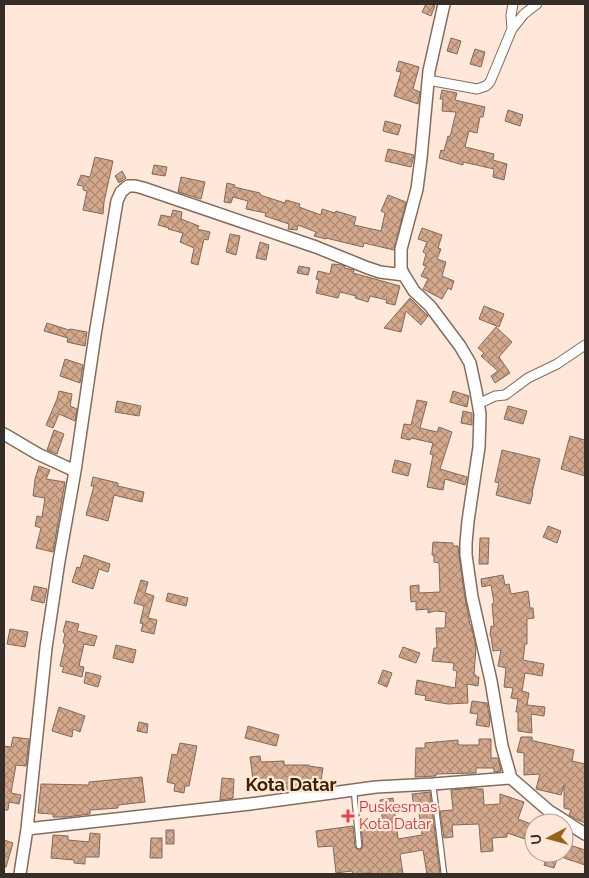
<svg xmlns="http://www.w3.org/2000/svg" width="589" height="878" viewBox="0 0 589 878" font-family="Raleway,sans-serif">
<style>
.building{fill:url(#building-cross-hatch);stroke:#7f6b5e}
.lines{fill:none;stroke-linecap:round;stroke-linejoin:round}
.service-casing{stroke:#816d60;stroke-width:7}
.minor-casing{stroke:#816d60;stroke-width:11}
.tertiary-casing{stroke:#816d60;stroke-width:14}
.service{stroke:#fff;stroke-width:4.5}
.minor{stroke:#fff;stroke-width:9}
.tertiary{stroke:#fff;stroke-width:11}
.health-dot{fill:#e0444e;stroke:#ffe7d9;stroke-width:2}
.labels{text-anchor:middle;stroke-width:4.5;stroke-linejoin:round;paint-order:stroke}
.health-label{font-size:15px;fill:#be3a42;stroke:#ffe7d9;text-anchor:start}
.quarter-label{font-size:18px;font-weight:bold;fill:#3c2401;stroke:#ffe7d9}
</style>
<defs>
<pattern id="building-cross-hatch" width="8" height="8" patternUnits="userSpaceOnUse" patternTransform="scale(1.25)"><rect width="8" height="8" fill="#d4a88c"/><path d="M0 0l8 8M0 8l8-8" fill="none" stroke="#ad8972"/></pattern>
</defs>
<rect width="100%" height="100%" fill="#ffe7d9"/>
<path class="building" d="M426 4H430L435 6 431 16 422 12Z
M451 38 461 41 457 54 447 51Z
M475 49 485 52 481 67 470 64Z
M399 61 419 67 413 89 420 92 418 104 394 96 401 72 396 71Z
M442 90 457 93 455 100 485 107 483 117H480L477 133 469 131 465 147 494 154 493 160 507 164 504 180 493 177 494 169 463 162V165L439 158 441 150 444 151 448 136 450 137 456 112 442 111 443 99H440Z
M508 110 523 115 520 126 505 121Z
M385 121 401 125 398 135 383 131Z
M388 149 414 155 411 167 385 161Z
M95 157 113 161 104 202 103 214 83 210 87 191 83 190V186L77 185 81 175 90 177Z
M154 165 167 167 165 176 152 174Z
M122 171 126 178 119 183 115 176Z
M181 177 205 182 201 199 178 192Z
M227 183 235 185 234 187 260 193V195L285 203 286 200 300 204 299 207 321 215 322 209 335 213 336 211 349 215 356 217 354 225 381 231 385 213 381 211 388 195 406 202 394 250 364 243 363 247 326 238V239L314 236 316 232 298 225 297 230 288 229 289 224 265 216 266 213 246 209 248 201 233 197 231 203 224 202Z
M173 210 182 212 181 219 199 226 197 229 210 232 208 240 204 239 198 265 191 263 194 248 180 242 183 233 168 229 169 228 158 225 161 215 171 217Z
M422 228 442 235 438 248 441 249 437 259 446 262 442 276 454 281 451 290 448 288 442 299 423 289 428 279 421 276 426 266 423 265 426 254 423 252 427 242 418 239Z
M230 234 240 236 236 255 226 252Z
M260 242 269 245 266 260 256 258Z
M332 264 342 265 345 267 344 268 354 270 353 273 400 286 395 305 386 303 387 300 370 296 368 302 355 298 356 296 340 292 338 298 316 293 319 280 316 279 318 271 330 274Z
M299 266 310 268 308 275 297 273Z
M410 298 428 316 421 325 406 311 401 332 384 328Z
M484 306 504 314 499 327 479 319Z
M47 323 69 330 70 329 87 332 85 346 67 342 68 338 44 331Z
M496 327 512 342 499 357 510 373 495 383 491 376 498 371 481 356 484 353 478 348Z
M65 359 83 365 80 383 60 376Z
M59 391 72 394 70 406 77 409 75 421 59 414 53 428 46 425 57 399Z
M453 391 469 396 467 407 450 402Z
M417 400 427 402 420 428 437 432 439 427 452 432 440 469 467 477 465 485 445 479 443 490 427 487 433 455 430 454 433 443 411 438 410 440 401 438 404 424 411 425Z
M117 401 141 406 139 416 115 412Z
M508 406 527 411 523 424 504 419Z
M463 411 472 413V425L461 423Z
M54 430 64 434 57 454 47 450Z
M570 436 585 440V476L561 469Z
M502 450 540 459 532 493H533L530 504 496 495 499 483 495 482Z
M395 460 411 464 408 476 392 472Z
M39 466 50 470 46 479 65 482 53 552 36 548 41 528 35 526 37 516 42 517 45 498 33 496 35 479Z
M93 477 118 483V486L144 492 142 502 114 495 108 521 86 515 94 486H91Z
M548 526 561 531 557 543 543 537Z
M480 538H489L488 564H479Z
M433 542 453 543V546H458L459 556 465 598 470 625H471L476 647 474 675H476V677H479L478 686 467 684 468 703 448 704 425 700 426 696 415 694 417 680 455 688 457 671 453 670 454 663 432 661 434 648H437L436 628H445L446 612 435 611 428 613V609L416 610V601L411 602 410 586 419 585V593L440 592 439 563 434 562V555H432Z
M84 555 110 564 108 572 99 569 93 589 72 582 77 567 80 568Z
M503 575 505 585 509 584 511 594 528 591 530 608H533L534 618 527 619V644H525L523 660 544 664 542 676 525 673 522 691 529 693 527 705 545 707 544 716 531 714 532 733 518 731V712H516L518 699 511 698 513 688 504 687 506 668 498 666 501 650 493 651 491 636H490L491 626 494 627 492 604 494 603 491 585 482 587 481 579Z
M141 580 148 582 145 593 154 596 148 618 157 620 154 634 141 631 143 624 140 623 144 606 134 603Z
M34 586 47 589 44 603 31 600Z
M168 593 188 598 186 606 166 601Z
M66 621 79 624 77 631 97 636 94 646 84 644 79 666 84 667 82 677 62 672 64 667 60 666 65 644 63 643 65 633 63 632Z
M10 629 28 632 25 647 7 644Z
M116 645 136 650 133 663 113 658Z
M403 647 420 653 416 663 399 657Z
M383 670 392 673 387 687 378 683Z
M86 672 101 676 98 687 84 683Z
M472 701 487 703 490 720 489 727 476 725 478 714 470 713Z
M59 707 85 716 80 732 73 729 72 737 52 731Z
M139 722 148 724 147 733 137 731Z
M248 726 279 735 276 746 245 738Z
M13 737 29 739 26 766 16 765 11 793 21 795 19 804 9 802 8 810H4V746L11 747Z
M521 737H532V740L534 741 574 750 572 761 585 764V823L576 819 569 815 571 810 564 808V785L561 795 536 789 540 774 524 775V753L517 752Z
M479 739H491V758H498L501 771 494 772V768H476V773L436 774V776L415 777 416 748H425V743L458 740V745H479Z
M180 743 197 746 189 786H185L184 793 174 791 175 784 167 782 172 754 177 755Z
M260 756 261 762 284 761V765H309V766L323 768 320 786 310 785V788L271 790V786L254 787 250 757Z
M142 777 145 802 118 805V808L90 810V814L66 817H53V814L38 813 41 784 89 785V782Z
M222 778 234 779 233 798 220 800Z
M476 788V789H483L484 805 500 804V794L524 802 518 819 534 825V842L507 833V837L492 838 493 851 481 852 479 824 452 825 453 837 444 838 440 811 453 810 451 790Z
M430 792 440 874H427L423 850 400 854 403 874H371V873L353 874 352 871 336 873 333 846 318 847 316 831 353 826 355 847 358 850H361L363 846 361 827 383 825 380 800 393 798 398 839 422 835 419 812H418V807L414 808 412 794Z
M166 830H174V844H166Z
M90 833 100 834 99 857H85V864L74 863V860L51 858 53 835 68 836V840L89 842Z
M151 838H162V858H150Z
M4 840 13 843 6 867H4Z
M564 843 585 850V865L564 858Z
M548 853H559L554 868 544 865Z"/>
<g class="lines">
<defs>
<path id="service" d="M433 784 444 874
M354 791 359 846"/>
<path id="minor" d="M512 29 511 15 513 4
M428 80 477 89 486 86 490 82 512 29 524 14 537 4
M478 404 495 396 505 395 528 378 557 364 585 345"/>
<path id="tertiary" d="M444 4 429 71 421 158 417 189 401 249V269L404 275 414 291 430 306 460 346 470 363 476 391 480 414 479 447 468 521 466 543V555L472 597 491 681 502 746 511 778 549 811 585 834
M4 434 38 454 75 471
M27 829 250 804 376 787 433 784 511 778
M20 874 27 829 46 648 59 561 75 471 95 335 117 201 121 192 128 186H135L143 188 316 247 368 268 380 272 404 275"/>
</defs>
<use href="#service" class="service-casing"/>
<use href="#minor" class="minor-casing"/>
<use href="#tertiary" class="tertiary-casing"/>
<use href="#service" class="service"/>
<use href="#minor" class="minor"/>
<use href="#tertiary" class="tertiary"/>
</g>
<path class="health-dot" d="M345.5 808.5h5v5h5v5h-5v5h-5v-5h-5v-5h5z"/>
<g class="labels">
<g class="health-label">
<text x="359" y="812">Puskesmas<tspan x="359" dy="17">Kota Datar</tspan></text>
</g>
<g class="quarter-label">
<text x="291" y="791">Kota Datar</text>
</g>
</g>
<rect width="589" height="878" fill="none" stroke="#352d27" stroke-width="10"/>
<g transform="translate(549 838) rotate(264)"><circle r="24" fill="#ffe7d9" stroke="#ae9d92"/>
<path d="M0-4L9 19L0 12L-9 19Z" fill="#976418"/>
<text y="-8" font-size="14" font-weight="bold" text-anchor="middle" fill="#352d27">U</text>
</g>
</svg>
